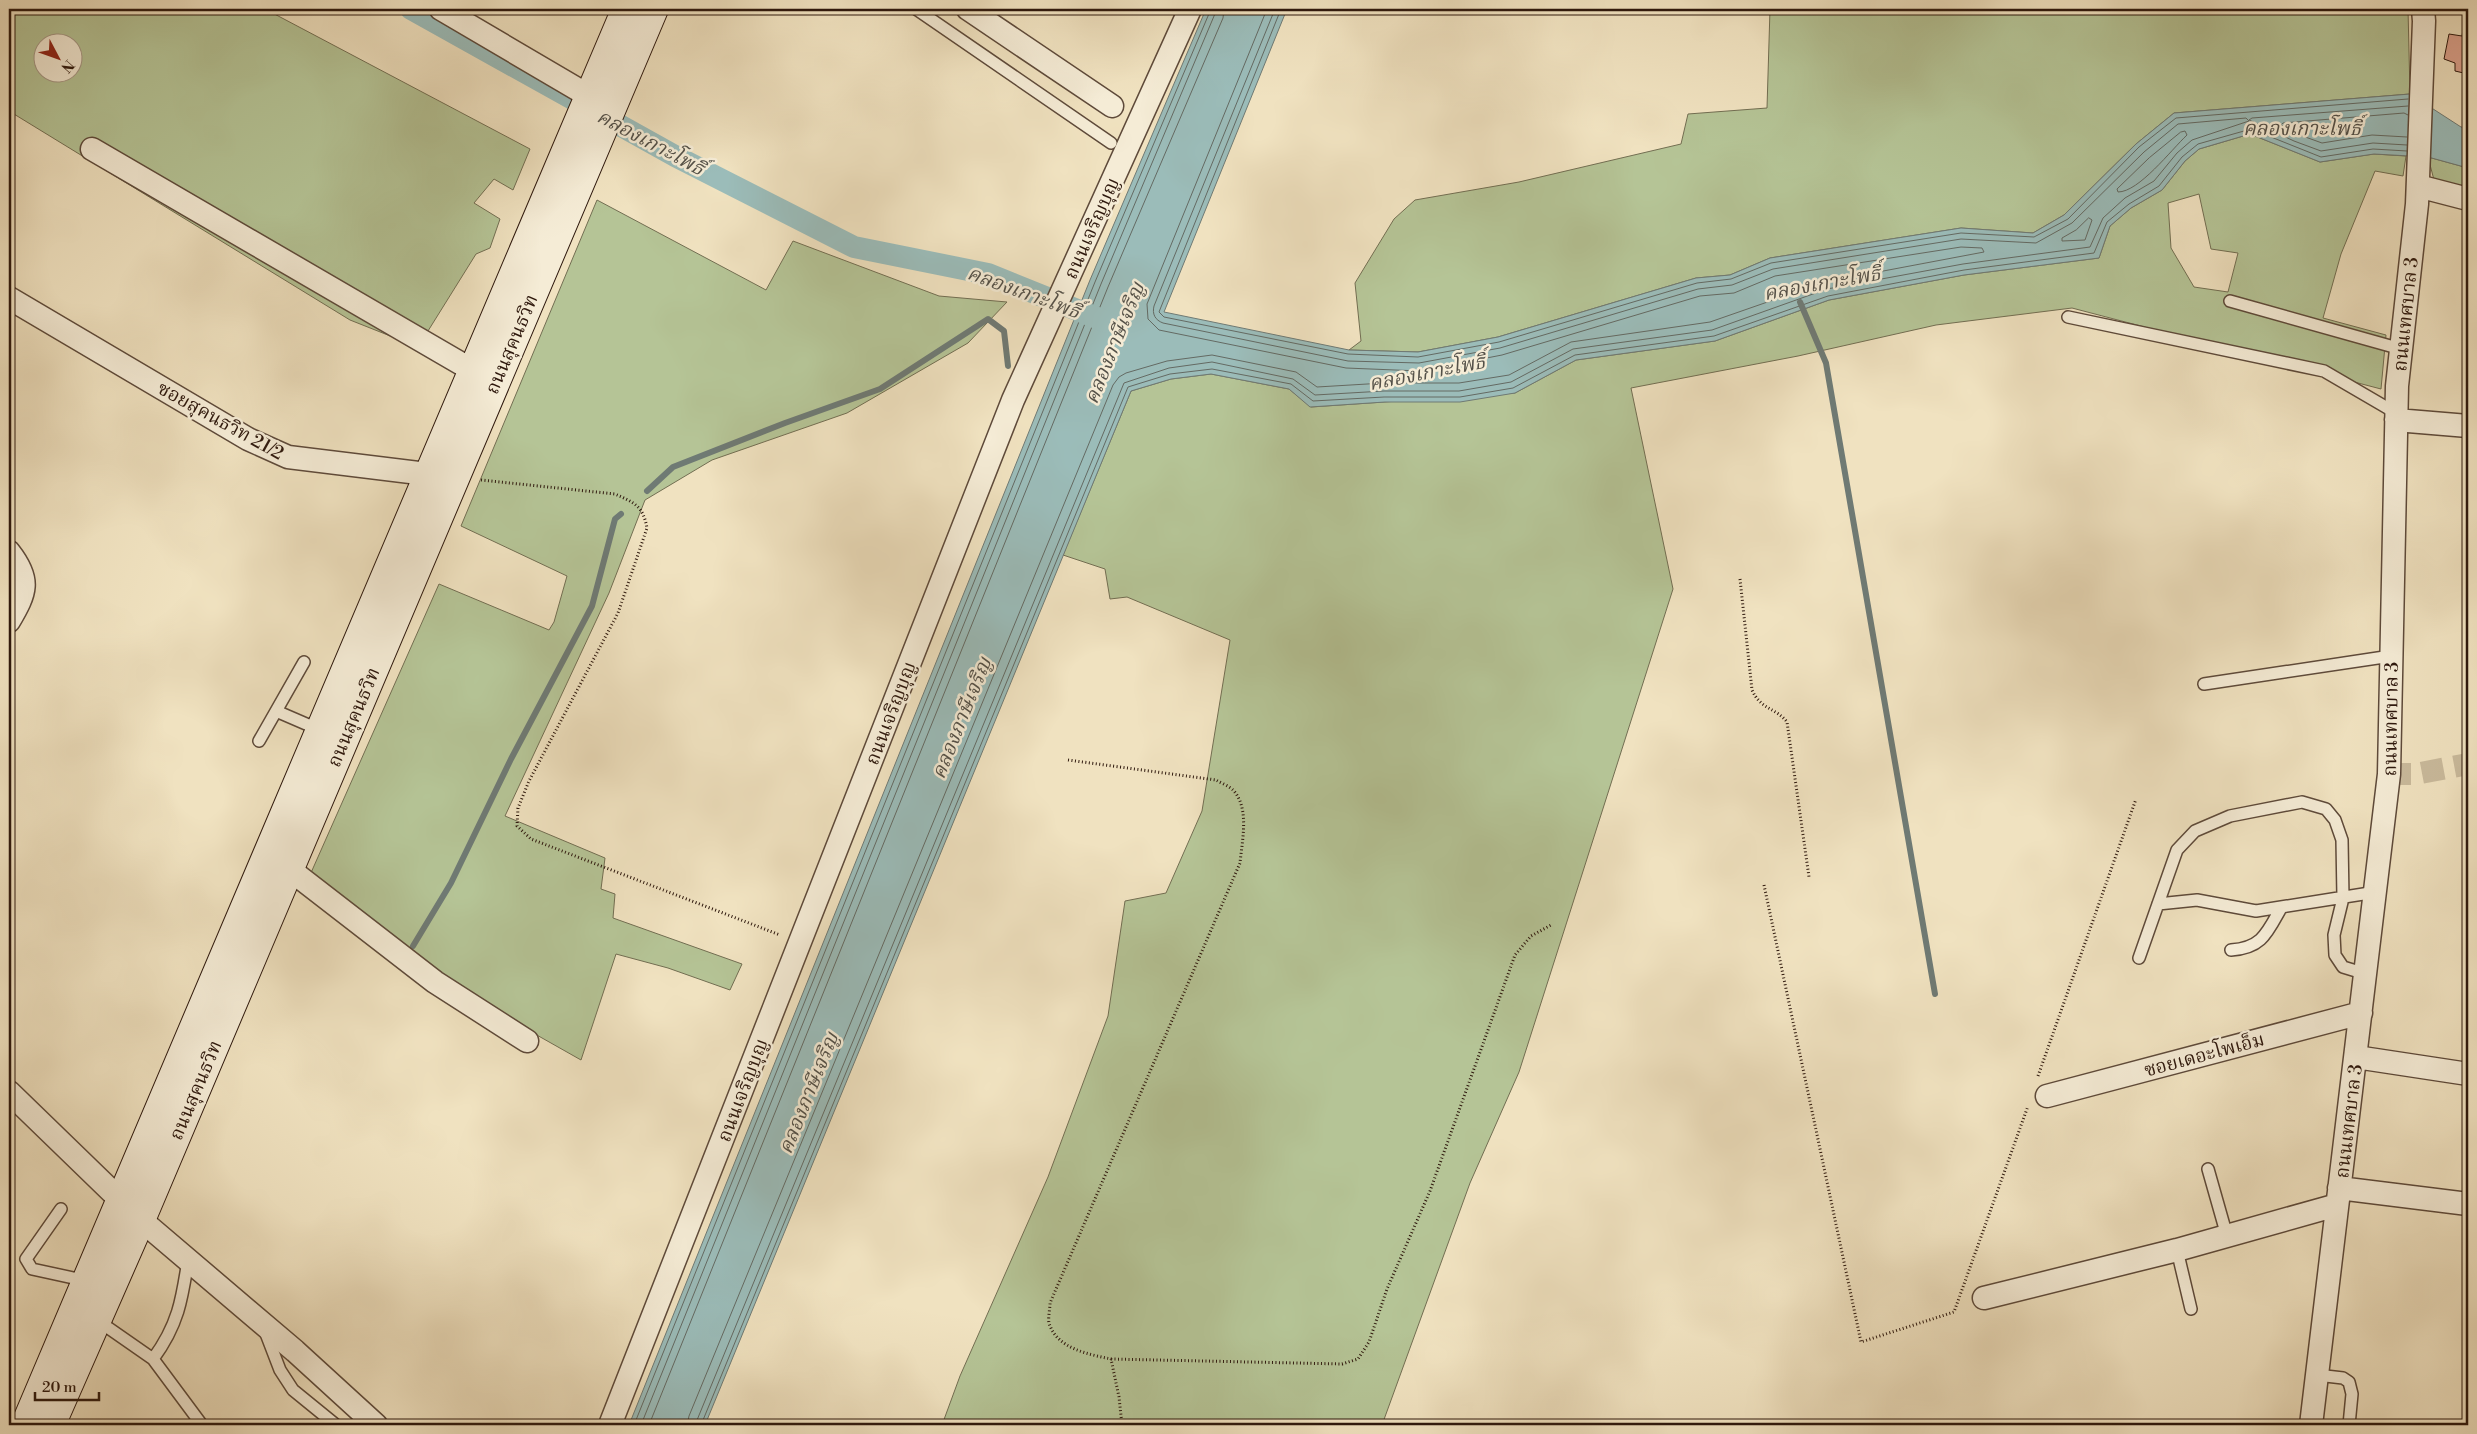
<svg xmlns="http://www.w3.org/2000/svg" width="2477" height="1434" viewBox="0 0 2477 1434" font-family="'Libre Bodoni','Noto Serif Thai',serif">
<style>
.green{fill:#b5c496;stroke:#726e52;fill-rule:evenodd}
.water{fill:#9bbcb9;stroke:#6f7a74}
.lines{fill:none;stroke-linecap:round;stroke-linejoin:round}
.shore{stroke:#646a63;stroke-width:1}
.stream{stroke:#6f7a74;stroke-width:6}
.canal{stroke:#9bbcb9;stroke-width:22}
.building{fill:#dca28d;stroke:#2e180d}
.minor-tunnel{stroke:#c9ba9c;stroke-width:22;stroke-dasharray:22 11;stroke-linecap:butt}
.service-casing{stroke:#5e4a3a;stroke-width:14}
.minor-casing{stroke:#5e4a3a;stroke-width:25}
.secondary-casing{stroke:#2e180d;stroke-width:30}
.path{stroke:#2e180d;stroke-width:3;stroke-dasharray:1 2.5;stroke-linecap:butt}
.service{stroke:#f5ecd6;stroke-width:11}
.minor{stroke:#f5ecd6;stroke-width:22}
.secondary{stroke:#f5ecd6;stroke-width:28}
.labels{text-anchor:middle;stroke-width:5;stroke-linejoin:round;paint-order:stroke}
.street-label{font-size:19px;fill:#2e180d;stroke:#f5ecd6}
.water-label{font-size:20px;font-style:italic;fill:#545149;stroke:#f5ecd6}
</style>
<rect width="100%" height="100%" fill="#f0e2c0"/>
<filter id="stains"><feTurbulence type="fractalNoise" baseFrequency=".004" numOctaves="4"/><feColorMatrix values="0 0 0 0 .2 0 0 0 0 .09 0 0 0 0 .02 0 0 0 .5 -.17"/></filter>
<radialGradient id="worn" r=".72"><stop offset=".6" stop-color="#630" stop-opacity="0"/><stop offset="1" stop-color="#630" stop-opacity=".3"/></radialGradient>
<path class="green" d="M9 9H265L530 149 513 190 494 179 474 203 500 219 490 248 476 254 418 347 350 320 9 111ZM42 42H72V72H42Z
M1770 9H2408L2410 94 2174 113 2136 144 2064 215 2033 233 1961 228 1770 258 1730 275 1696 278 1498 337 1418 352 1349 350 1361 341 1355 283 1394 219 1415 200 1519 182 1681 144 1688 114 1767 108Z
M2250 134 2320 162 2374 154 2406 156 2403 176 2375 171 2341 254 2323 318 2386 335 2381 389 2072 308 1936 325 1798 356 1631 388 1673 589 1519 1072 1470 1183 1382 1425H942L960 1376 1048 1177 1108 1016 1125 901 1166 893 1202 811 1230 640 1127 597 1110 599 1105 569 1063 555 1131 391 1171 379 1211 374 1289 389 1311 407 1515 393 1576 360 1715 341 1829 300 1964 275 2099 258 2110 226 2131 208 2162 190 2185 161 2199 149ZM2199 194 2211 249 2238 253 2228 292 2194 287 2171 248 2168 203Z
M2428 157 2468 168V191L2434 180Z
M597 200 766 290 793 241 939 296 1007 302 968 343 847 413 712 460 645 500 609 593 505 816 605 858 601 889 615 894 613 918 742 964 730 990 668 968 616 954 581 1060 512 1021 428 965 310 875 439 584 549 630 554 622 567 576 461 526Z"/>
<path class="water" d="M1206 9H1287L1164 312 1349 350 1418 352 1498 337 1696 278 1730 275 1770 258 1961 228 2033 233 2064 215 2136 144 2174 113 2410 94 2461 127 2468 128V168L2428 157 2374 154 2320 162 2250 134 2199 149 2185 161 2162 190 2131 208 2110 226 2099 258 1964 275 1829 300 1715 341 1576 360 1515 393 1460 402H1385L1310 407 1289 389 1211 374 1171 379 1131 391 705 1425H629L1090 280Z"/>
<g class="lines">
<path class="shore" d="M1281 9 1159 312 1164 317 1348 354 1418 357 1499 342 1697 283 1731 279 1771 263 1961 233 2034 237 2068 219 2139 147 2176 118 2408 99
M2181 132 2185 131 2187 135C2171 150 2139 192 2118 192L2117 189 2149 158Z
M2407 137 2372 135 2322 143 2297 134 2281 125 2283 123 2404 113 2408 115
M2407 145 2373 143 2321 151 2294 141 2249 120 2252 118 2408 106
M2089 218 2092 220 2085 240 2062 241V238L2076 230Z
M634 1425 1095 282 1211 9
M641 1425 1101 284 1217 9
M649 1425 1108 287 1223 18 1224 9
M687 1425 689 1416 1113 385 1119 377 1126 373 1167 361 1212 355 1296 372 1317 387 1384 383H1459L1509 375 1571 342 1710 322 1825 282 1984 252 1982 248 1961 247 1775 276 1734 293 1700 296 1502 355 1420 371 1346 368 1159 330 1148 319 1147 304 1267 9
M695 1425 1124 383 1169 368 1212 362 1293 379 1315 395 1384 391H1459L1511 382 1573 349 1712 330 1827 289 1963 264 2090 247 2103 218 2125 198 2154 181 2177 153 2192 140 2249 121 2246 118 2178 124 2144 152 2072 223 2036 243 1961 239 1773 269 1732 285 1698 289 1500 348 1419 363 1348 361 1163 323C1155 320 1152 314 1154 306L1275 9
M701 1425 1128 387 1170 374 1212 369 1291 384 1313 401 1384 397H1460L1513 388 1575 355 1714 336 1828 296 1964 270 2094 253 2107 222 2129 204 2159 186 2182 157 2198 144 2251 129 2321 157 2373 149 2407 151"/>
<path class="stream" d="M1800 302 1826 363 1935 994
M647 491 673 467 785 423 880 389 988 319 1004 331 1008 366
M413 946 451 883 511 759 592 606 615 519 621 514"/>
<path class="canal" d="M411 9 675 156 854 247 988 274 1107 322"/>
</g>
<path class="building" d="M2463 30 2468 31V74L2455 71V63L2444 59 2449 34 2462 36Z"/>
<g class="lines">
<path class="minor-tunnel" d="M2389 774H2415L2468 764"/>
<defs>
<path id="service" d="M916 9 1111 143
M2230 301 2401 349
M2068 317 2324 371 2396 413
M2204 684 2391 656
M276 711 320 730
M259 741 304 662
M2158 904 2197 900 2256 911 2376 892
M2231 950C2262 948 2267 933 2281 908
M2139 958 2177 850 2195 831 2230 816 2302 802 2326 809 2335 820 2342 840 2343 898 2334 935 2335 955 2343 967 2366 974
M2208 1169 2227 1236
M61 1209 26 1259 32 1269 87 1281
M2177 1250 2191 1309
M97 1320 153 1359 202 1425
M265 1331 280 1370 293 1390 336 1425
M153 1359C178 1325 182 1300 188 1260
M2317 1375 2343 1378 2349 1382 2352 1394 2349 1425"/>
<path id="minor" d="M441 9 589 96
M968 9 1112 106
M92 149 472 370
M2418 186 2468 199
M9 298 248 439 288 457 443 476
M2396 420 2468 426
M9 552C31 580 26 592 9 621
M289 869 435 982 527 1041
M2356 1057 2468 1074
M9 1092 141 1220 295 1351 376 1425
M2047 1096 2361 1013
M2339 1188 2468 1204
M1984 1298 2177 1250 2337 1205
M610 1425 1013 400 1190 9
M2311 1425 2389 774 2397 386 2417 204 2424 21 2423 9"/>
<path id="secondary" d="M25 1425 626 9
M51 1425 141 1220 654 9"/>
</defs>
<use href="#service" class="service-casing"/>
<use href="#minor" class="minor-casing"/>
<use href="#secondary" class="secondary-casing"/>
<path class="path" d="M481 480 615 494C635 503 643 506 647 528L618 613 529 781 518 808 517 826 531 839 780 935
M1740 579 1752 690C1761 710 1775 707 1787 722L1809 877
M1068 760 1216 780C1221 783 1229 786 1233 790 1250 808 1242 841 1240 863L1050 1303C1050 1309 1048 1317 1049 1323 1057 1349 1088 1354 1111 1359L1119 1397 1122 1425
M1764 885 1861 1342 1954 1312 2028 1106
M2038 1076 2136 799
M1111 1359 1342 1364 1358 1359 1369 1342 1387 1289 1430 1191 1515 955 1531 936 1551 925"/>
<use href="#service" class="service"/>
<use href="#minor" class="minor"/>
<use href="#secondary" class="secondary"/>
</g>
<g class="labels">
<g class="street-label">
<text transform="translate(1091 228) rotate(-66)" y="7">ถนนเจริญบุญ</text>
<text transform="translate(2405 314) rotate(-84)" y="7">ถนนเทศบาล 3</text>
<text transform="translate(511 344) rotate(-67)" y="7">ถนนสุคนธวิท</text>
<text transform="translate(221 420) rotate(29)" y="7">ซอยสุคนธวิท 21/2</text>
<text transform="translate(890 713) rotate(-69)" y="7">ถนนเจริญบุญ</text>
<text transform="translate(353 717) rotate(-67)" y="7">ถนนสุคนธวิท</text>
<text transform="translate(2390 719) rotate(-89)" y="7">ถนนเทศบาล 3</text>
<text transform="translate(2204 1054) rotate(-15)" y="7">ซอยเดอะโพเอ็ม</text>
<text transform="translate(195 1090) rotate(-67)" y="7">ถนนสุคนธวิท</text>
<text transform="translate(742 1090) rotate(-69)" y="7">ถนนเจริญบุญ</text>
<text transform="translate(2348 1121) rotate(-83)" y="7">ถนนเทศบาล 3</text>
</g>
<g class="water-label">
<text x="2302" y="135">คลองเกาะโพธิ์</text>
<text transform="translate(651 142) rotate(28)" y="7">คลองเกาะโพธิ์</text>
<text transform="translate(1822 283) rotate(-10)" y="7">คลองเกาะโพธิ์</text>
<text transform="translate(1024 292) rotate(20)" y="7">คลองเกาะโพธิ์</text>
<text transform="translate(1114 343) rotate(-68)" y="7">คลองภาษีเจริญ</text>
<text transform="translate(1427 372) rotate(-11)" y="7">คลองเกาะโพธิ์</text>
<text transform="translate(961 718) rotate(-68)" y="7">คลองภาษีเจริญ</text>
<text transform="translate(808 1093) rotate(-68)" y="7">คลองภาษีเจริญ</text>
</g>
</g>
<rect width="2477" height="1434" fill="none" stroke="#f0e2c0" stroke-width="30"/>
<rect x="10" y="10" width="2457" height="1414" fill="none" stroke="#2e180d" stroke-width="2.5"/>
<rect x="15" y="15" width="2447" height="1404" fill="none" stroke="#2e180d"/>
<g transform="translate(58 58) rotate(131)"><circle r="24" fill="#f5ecd6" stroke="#a59786"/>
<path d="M0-4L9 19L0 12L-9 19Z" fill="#8f2418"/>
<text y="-8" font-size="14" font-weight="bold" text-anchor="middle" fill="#2e180d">N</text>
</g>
<path d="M35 1392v8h64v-8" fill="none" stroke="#2e180d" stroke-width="2.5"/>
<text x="42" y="1392" font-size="15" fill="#2e180d" stroke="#f5ecd6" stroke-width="4" paint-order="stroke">20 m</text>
<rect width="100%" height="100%" filter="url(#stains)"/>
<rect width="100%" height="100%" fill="url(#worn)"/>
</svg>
